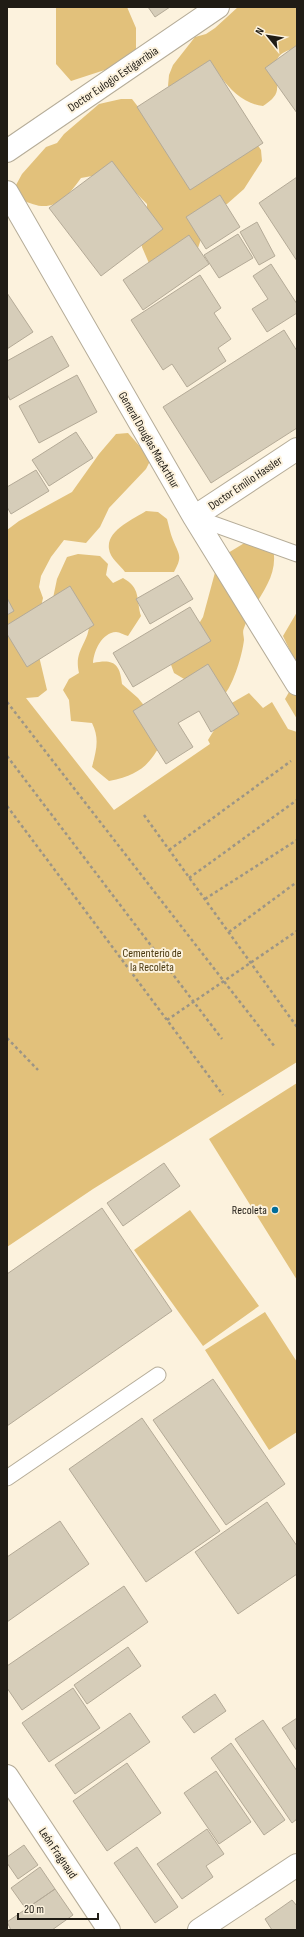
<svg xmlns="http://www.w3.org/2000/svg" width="304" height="1937" viewBox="0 0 304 1937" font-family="'Sofia Sans Condensed',sans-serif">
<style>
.green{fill:#e2c17b}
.building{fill:#d6cdb9;stroke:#b4aa97}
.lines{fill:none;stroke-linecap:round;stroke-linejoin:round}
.lane-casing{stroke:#b5ac98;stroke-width:17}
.street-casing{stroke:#b5ac98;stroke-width:24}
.secondary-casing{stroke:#b5ac98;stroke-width:24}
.path{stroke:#9c9586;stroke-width:2.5;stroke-dasharray:3 3;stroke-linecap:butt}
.lane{stroke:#fff;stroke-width:15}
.street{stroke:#fff;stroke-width:22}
.secondary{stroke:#fff;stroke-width:22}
.poi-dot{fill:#006d9a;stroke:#fcf2dd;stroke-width:1.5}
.labels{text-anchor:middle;stroke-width:4;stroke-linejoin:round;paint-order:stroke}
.street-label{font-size:12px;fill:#201c15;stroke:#fcf2dd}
.park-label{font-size:12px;fill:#49370d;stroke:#fcf2dd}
.poi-label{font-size:12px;fill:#201c15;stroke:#fcf2dd;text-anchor:end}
</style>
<rect width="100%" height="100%" fill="#fcf2dd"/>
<path class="green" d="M56 7H127L136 28V51L117 66 71 81 56 64Z
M238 7H297V48C266 54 279 70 277 90 276 97 269 102 263 106 245 104 231 91 220 76L179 89 168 86 169 75 173 65 195 37 206 34 215 28Z
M121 99H132L139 108 255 141 261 150 262 161 244 189 227 204 205 207 202 236 195 257 151 268 142 247 140 224 147 215V204L132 189 112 185 92 176 81 178C64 202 50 215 21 199L16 185 22 174 46 147 57 143 64 134 99 104Z
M128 433 151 459 146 469 109 508 100 527 86 543 64 540 51 557 41 576 39 587 43 598 36 630 38 652 47 690 38 697 26 698 114 810 210 744 208 740 230 704 249 693 263 708 272 702 288 729 297 732V1062L93 1189 7 1247V530L19 521 72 492 99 454 116 434Z
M146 511 158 512 167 519C169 526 170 533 173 540 179 555 183 556 174 572H125C120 565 110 558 109 549 106 530 134 519 146 511Z
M251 539 272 544C282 579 254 598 244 628 242 632 244 636 244 640 242 656 234 682 225 694L196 686 174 673 170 662 191 637 203 617 217 565 223 556Z
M78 554 100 556 108 564 106 575 113 583 123 578C141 588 136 599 141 616L128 636C124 635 120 632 116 632 102 633 94 650 93 663 112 659 120 662 122 684L138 698 167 734C150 763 144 774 109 781L92 767C96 751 100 739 92 723L71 721 69 700 63 690 69 679 79 673C73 648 91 643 89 620L52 603 57 579 67 557Z
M297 612V719L285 699 296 680 293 657 283 636Z
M297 1083V1280L209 1139Z
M190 1210 259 1306 203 1346 134 1250Z
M265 1312 297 1362V1432L269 1450 205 1350Z"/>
<path class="building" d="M148 7H170L155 17Z
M297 45V113L265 68Z
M210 60 263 143 190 190 137 107Z
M112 161 163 229 101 276 49 208Z
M297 177V261L259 203Z
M220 195 240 227 206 249 186 217Z
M257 222 275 256 259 265 240 232Z
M238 234 253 258 219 278 204 255Z
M189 235 209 264 143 310 123 280Z
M271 264 297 304V313L267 332 252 309 268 299 253 276Z
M200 275 221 308 214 313 231 339 218 348 226 361 187 387 172 364 163 370 131 320Z
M7 293 33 332 7 349Z
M284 330 297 351V428L211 483 163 407Z
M52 336 69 366 10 400 7 394V361Z
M77 375 97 412 39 443 19 406Z
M76 432 93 458 49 486 32 460Z
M36 470 49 491 11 514 7 507V487Z
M178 575 193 599 150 624 136 599Z
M70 586 94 625 27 667 7 634V625Z
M7 598 14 611 7 615Z
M190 607 211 641 133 687 113 653Z
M208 664 239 714 211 732 199 711 178 723 193 747 166 764 133 711Z
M164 1163 180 1186 123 1226 107 1203Z
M102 1208 172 1311 7 1426V1274Z
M213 1379 285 1484 226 1525 153 1420Z
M142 1418 220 1531 146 1582 69 1469Z
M267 1502 297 1546V1574L238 1614 195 1552Z
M60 1521 89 1564 7 1622V1557Z
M124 1586 148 1622 22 1710 7 1688V1666Z
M128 1647 141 1666 87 1704 74 1685Z
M73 1688 100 1728 49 1762 22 1723Z
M215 1694 226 1711 194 1733 182 1717Z
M130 1713 150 1742 75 1794 55 1765Z
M297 1718V1751L282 1728Z
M263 1720 297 1771V1819L292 1823 235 1739Z
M231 1743 285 1820 264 1835 211 1758Z
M127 1763 161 1813 107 1851 73 1801Z
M216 1771 251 1822 219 1844 184 1793Z
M207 1829 224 1854 206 1866 213 1877 182 1899 157 1864Z
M24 1845 38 1865 18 1879 7 1863V1857Z
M137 1847 178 1907 155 1923 114 1863Z
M40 1867 55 1889 26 1909 11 1888Z
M55 1889 73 1915 52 1930H11L7 1922Z
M292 1900 297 1906V1930H272L265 1919Z"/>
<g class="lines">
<defs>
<path id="lane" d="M194 517 297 554
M7 1478 158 1375"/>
<path id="street" d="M7 192 194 517 297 684
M194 517 297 449
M7 1776 109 1930"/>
<path id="secondary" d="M7 151 218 7
M199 1930 297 1865"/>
</defs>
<use href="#lane" class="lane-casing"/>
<use href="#street" class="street-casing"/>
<use href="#secondary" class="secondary-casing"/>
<path class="path" d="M7 702 275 1047
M7 756 222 1039
M7 806 223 1095
M144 815 297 1027
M169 850 291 761
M189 878 297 800
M205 899 297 840
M229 932 297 882
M167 1020 297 931
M7 1038 38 1070"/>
<use href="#lane" class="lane"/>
<use href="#street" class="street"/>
<use href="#secondary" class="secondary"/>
</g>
<circle class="poi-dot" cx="275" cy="1210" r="4"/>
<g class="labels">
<g class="street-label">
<text transform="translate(113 79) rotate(-34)" y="4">Doctor Eulogio Estigarribia</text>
<text transform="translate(149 440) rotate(60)" y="4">General Douglas MacArthur</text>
<text transform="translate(245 483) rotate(-34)" y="4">Doctor Emilio Hassler</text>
<text transform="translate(58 1853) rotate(56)" y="4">León Fragnaud</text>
</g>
<g class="park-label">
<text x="152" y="957">Cementerio de<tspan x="152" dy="14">la Recoleta</tspan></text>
</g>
<g class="poi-label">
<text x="267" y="1214">Recoleta</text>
</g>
</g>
<rect width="304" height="1937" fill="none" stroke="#201c15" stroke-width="16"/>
<g transform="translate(268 36) rotate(300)" stroke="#fcf2dd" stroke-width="3" paint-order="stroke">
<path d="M0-3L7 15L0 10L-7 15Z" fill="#201c15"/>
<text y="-6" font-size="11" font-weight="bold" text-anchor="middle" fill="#201c15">N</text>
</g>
<path d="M18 1913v6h80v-6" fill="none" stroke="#201c15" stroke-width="2"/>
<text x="24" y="1913" font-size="12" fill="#201c15" stroke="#fcf2dd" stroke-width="3" paint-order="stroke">20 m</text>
</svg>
